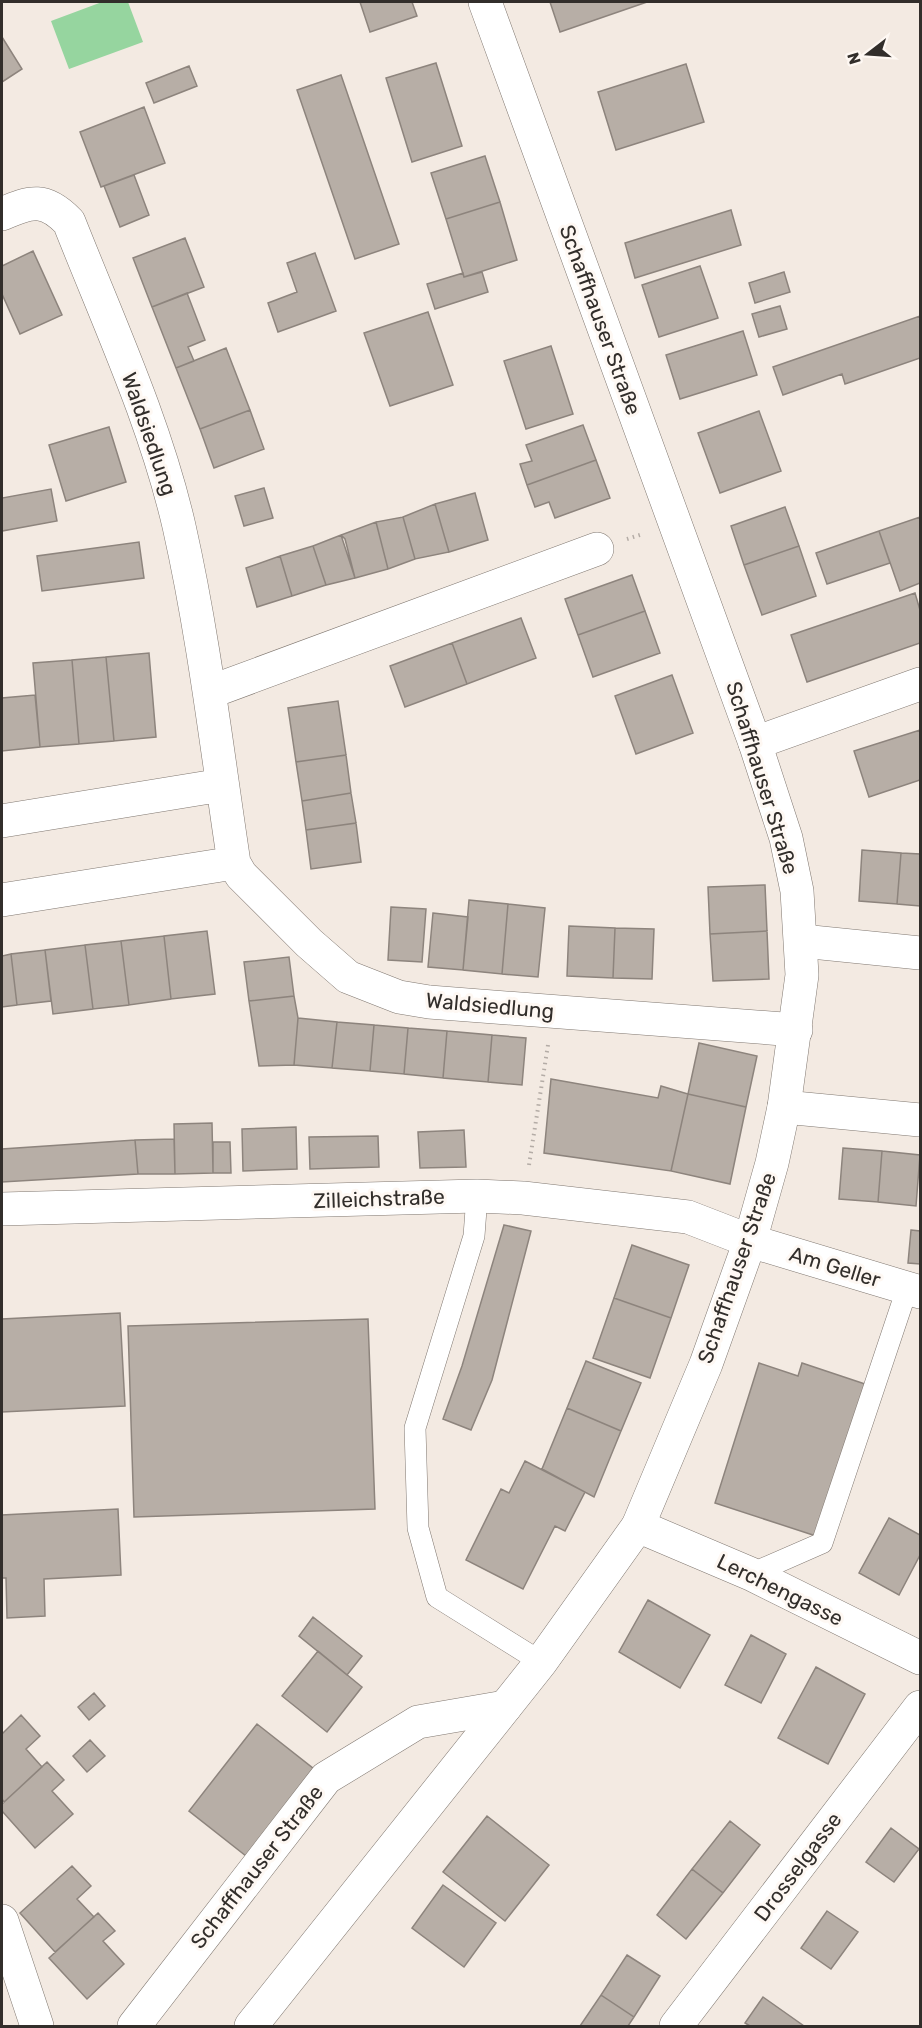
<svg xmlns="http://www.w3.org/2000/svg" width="922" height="2028" viewBox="0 0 922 2028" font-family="Rubik,sans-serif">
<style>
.green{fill:#96d59f}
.building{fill:#b7aea6;stroke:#8d847d;stroke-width:1.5}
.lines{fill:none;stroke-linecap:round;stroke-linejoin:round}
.lane-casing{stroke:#807871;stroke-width:22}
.street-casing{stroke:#807871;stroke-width:34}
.secondary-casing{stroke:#807871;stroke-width:34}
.path{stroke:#b4aca6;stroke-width:4;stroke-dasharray:1.5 4.5;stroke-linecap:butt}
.lane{stroke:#fff;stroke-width:21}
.street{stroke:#fff;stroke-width:33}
.secondary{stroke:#fff;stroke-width:33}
.labels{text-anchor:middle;stroke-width:6;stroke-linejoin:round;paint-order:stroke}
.street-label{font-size:21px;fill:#322e2b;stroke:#fef8f3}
</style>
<rect width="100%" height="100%" fill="#f3eae2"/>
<path class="green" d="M102 2H128L143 42 69 69 51 21Z"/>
<path class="building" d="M360 2H412L417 16 370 32Z
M550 2H647L560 32Z
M2 37 22 69 2 82Z
M436 63 462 146 412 162 386 78Z
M686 64 704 122 616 150 598 92Z
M189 66 197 86 154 103 146 83Z
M341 75 399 244 355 259 297 90Z
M144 107 165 163 101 187 80 132Z
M485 156 500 202 446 219 431 173Z
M134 175 149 215 120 227 104 186Z
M500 202 517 260 464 277 446 219Z
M731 210 741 245 635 278 625 243Z
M185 238 204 287 152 307 133 258Z
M33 251 62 315 20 334 2 294V266Z
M315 253 336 311 278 332 268 303 297 292 287 263Z
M700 266 718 318 659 337 642 285Z
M482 272 488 292 435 309 427 284 463 273 464 277Z
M784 272 790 292 755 303 749 283Z
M187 293 205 340 188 347 194 361 176 368 152 307Z
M780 306 787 329 759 337 752 314Z
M428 312 453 385 390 406 364 333Z
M920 316V358L845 384 842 374 783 395 773 367Z
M743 331 757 375 680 399 666 355Z
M551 346 573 414 526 429 504 361Z
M226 348 250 410 200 429 176 368Z
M250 410 264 449 214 468 200 429Z
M759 411 781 471 720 493 698 433Z
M583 425 596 460 527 485 520 464 532 461 526 445Z
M109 427 126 482 66 501 49 445Z
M596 460 610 498 555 518 549 502 535 507 527 485Z
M264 488 273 518 244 526 235 496Z
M51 489 57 521 2 531V498Z
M475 493 488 540 449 552 435 504Z
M435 504 449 552 415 559 403 517Z
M785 507 799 546 744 565 731 526Z
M403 517 415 559 388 569 376 522Z
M920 517V583L900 591 879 531Z
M376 522 388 569 355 578 345 539 341 535Z
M879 531 890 563 827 584 816 553Z
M341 535 355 578 326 585 313 546Z
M139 542 144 578 42 591 37 556Z
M313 546 326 585 292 596 280 556Z
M799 546 816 596 762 615 744 565Z
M280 556 292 596 257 607 246 568Z
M632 575 645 611 578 635 565 599Z
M915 593 920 610V643L807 682 791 635Z
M645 611 660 653 593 677 578 635Z
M521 618 536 658 467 684 452 643Z
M452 643 467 684 405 707 390 666Z
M149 653 156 737 114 741 106 657Z
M106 657 114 741 79 744 72 660Z
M72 660 79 744 40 747 33 663Z
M672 675 693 733 636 754 615 696Z
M35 695 40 747 2 751V698Z
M338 701 346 755 296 762 288 708Z
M920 730V780L869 797 854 751Z
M346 755 351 793 302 801 296 762Z
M351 793 356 823 306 830 302 801Z
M356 823 361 862 311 869 306 830Z
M862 850 901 853 897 904 859 901Z
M901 853 920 854V906L897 904Z
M765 885 767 931 710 934 708 887Z
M469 900 508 904 502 974 463 970Z
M508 904 545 908 538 977 502 974Z
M391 907 426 909 422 962 388 960Z
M433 913 468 917 463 970 428 967Z
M569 926 615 928 613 978 567 976Z
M615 928 654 929 652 979 613 978Z
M207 931 215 994 171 999 164 936Z
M767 931 769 979 713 981 710 934Z
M164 936 171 999 129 1005 121 941Z
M121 941 129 1005 93 1009 85 945Z
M85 945 93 1009 53 1014 45 950Z
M45 950 51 1001 17 1005 11 954Z
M11 954 17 1005 2 1007V956Z
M289 957 294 996 249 1001 244 962Z
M294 996 298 1018 294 1065 259 1066 249 1001Z
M298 1018 337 1022 332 1068 294 1065Z
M337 1022 374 1025 370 1071 332 1068Z
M374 1025 408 1028 404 1074 370 1071Z
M408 1028 447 1031 443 1078 404 1074Z
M447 1031 492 1035 488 1082 443 1078Z
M492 1035 526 1038 522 1085 488 1082Z
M699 1043 757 1056 746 1107 688 1094Z
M551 1079 658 1098 661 1086 688 1094 671 1171 544 1153Z
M688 1094 746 1107 730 1184 671 1171Z
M212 1123 213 1173 175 1174 174 1124Z
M296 1127 297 1169 243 1171 242 1129Z
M464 1130 466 1167 420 1168 418 1132Z
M378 1136 379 1167 310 1169 309 1137Z
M174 1139 175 1174H138L135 1140Z
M135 1140 138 1174 2 1182V1149Z
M213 1142H230L231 1173H213Z
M843 1148 882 1151 878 1202 839 1199Z
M882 1151 920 1155 916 1206 878 1202Z
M504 1225 531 1231 492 1380 471 1430 443 1419 462 1366Z
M911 1230 920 1231V1264L908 1263Z
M632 1245 689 1265 671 1318 614 1298Z
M614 1298 671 1318 650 1378 593 1358Z
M120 1313 125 1406 2 1412V1319Z
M368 1319 375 1509 134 1517 128 1326Z
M586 1361 641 1383 621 1431 567 1408Z
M759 1363 798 1376 802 1363 865 1384 816 1536 715 1503Z
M567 1408 621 1431 594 1497 542 1469Z
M525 1461 585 1492 565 1531 555 1526 523 1589 466 1560 501 1489 509 1493Z
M118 1509 121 1575 44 1579 45 1616 7 1618 6 1578H2V1515Z
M889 1518 920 1535V1555L899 1595 859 1573Z
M648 1600 710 1635 680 1688 619 1652Z
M313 1617 362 1656 347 1675 299 1636Z
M751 1635 786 1654 761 1703 725 1685Z
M318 1651 362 1687 327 1732 282 1696Z
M816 1667 865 1694 828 1764 778 1738Z
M94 1693 105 1706 89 1720 78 1707Z
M21 1715 40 1736 26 1749 42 1767 4 1802 2 1799V1734Z
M257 1724 314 1769 246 1856 189 1811Z
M90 1740 105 1756 87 1772 73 1756Z
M47 1762 64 1780 52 1791 73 1814 35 1848 2 1811V1804Z
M487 1816 549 1865 505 1921 443 1872Z
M730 1821 760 1845 723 1893 692 1869Z
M891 1828 919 1849 894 1882 866 1862Z
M72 1866 91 1886 77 1899 94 1917 55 1952 20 1913Z
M692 1869 723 1893 686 1939 657 1915Z
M443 1885 496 1923 464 1967 412 1928Z
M827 1911 858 1932 831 1969 801 1948Z
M98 1913 115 1931 103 1941 124 1964 87 1999 49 1958Z
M627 1955 660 1976 634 2017 601 1995Z
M601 1995 634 2017 628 2026H580Z
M763 1997 804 2026H750L745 2023Z"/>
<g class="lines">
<defs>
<path id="lane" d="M477 1196 474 1236 415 1428 418 1528 437 1597 541 1662
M751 1574 822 1543 907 1289"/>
<path id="street" d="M2 214C31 201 45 197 69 222 108 321 155 422 179 526 204 637 217 751 234 863L241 875 309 943 348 977 399 997 429 1002 796 1030
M210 692 597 549
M755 743 920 684
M2 821 222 785
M2 900 234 863
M802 941 920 953
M784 1107 920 1120
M2 1209 477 1196 523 1198 688 1217 750 1241 920 1292
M638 1526 751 1574 920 1658
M2 1921 37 2026
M134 2026 326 1778 418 1722 505 1707
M676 2026 920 1707"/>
<path id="secondary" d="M251 2026 541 1662 638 1526 706 1364 750 1241 772 1163 784 1107 802 975 797 891 786 838 755 743 485 2"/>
</defs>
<use href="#lane" class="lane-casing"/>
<use href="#street" class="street-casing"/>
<use href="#secondary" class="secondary-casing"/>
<path class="path" d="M627 539 643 534
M529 1165 548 1045"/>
<use href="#lane" class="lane"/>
<use href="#street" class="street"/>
<use href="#secondary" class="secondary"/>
</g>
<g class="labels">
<g class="street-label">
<text transform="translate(600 320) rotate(70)" y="7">Schaffhauser Straße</text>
<text transform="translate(149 434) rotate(71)" y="7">Waldsiedlung</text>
<text transform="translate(762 778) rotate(73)" y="7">Schaffhauser Straße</text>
<text transform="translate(490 1006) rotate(5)" y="7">Waldsiedlung</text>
<text transform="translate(379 1199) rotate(-2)" y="7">Zilleichstraße</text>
<text transform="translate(835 1267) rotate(17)" y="7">Am Geller</text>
<text transform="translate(737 1268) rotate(-71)" y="7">Schaffhauser Straße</text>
<text transform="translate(780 1590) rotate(26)" y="7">Lerchengasse</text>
<text transform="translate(257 1867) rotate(-52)" y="7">Schaffhauser Straße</text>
<text transform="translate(798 1867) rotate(-53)" y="7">Drosselgasse</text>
</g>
</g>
<rect width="922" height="2028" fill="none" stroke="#322e2b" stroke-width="6"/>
<g transform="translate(868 54) rotate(253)" stroke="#fef8f3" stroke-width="4.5" paint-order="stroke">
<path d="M0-4.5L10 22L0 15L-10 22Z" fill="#322e2b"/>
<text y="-9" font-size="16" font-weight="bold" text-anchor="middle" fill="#322e2b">N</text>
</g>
</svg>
